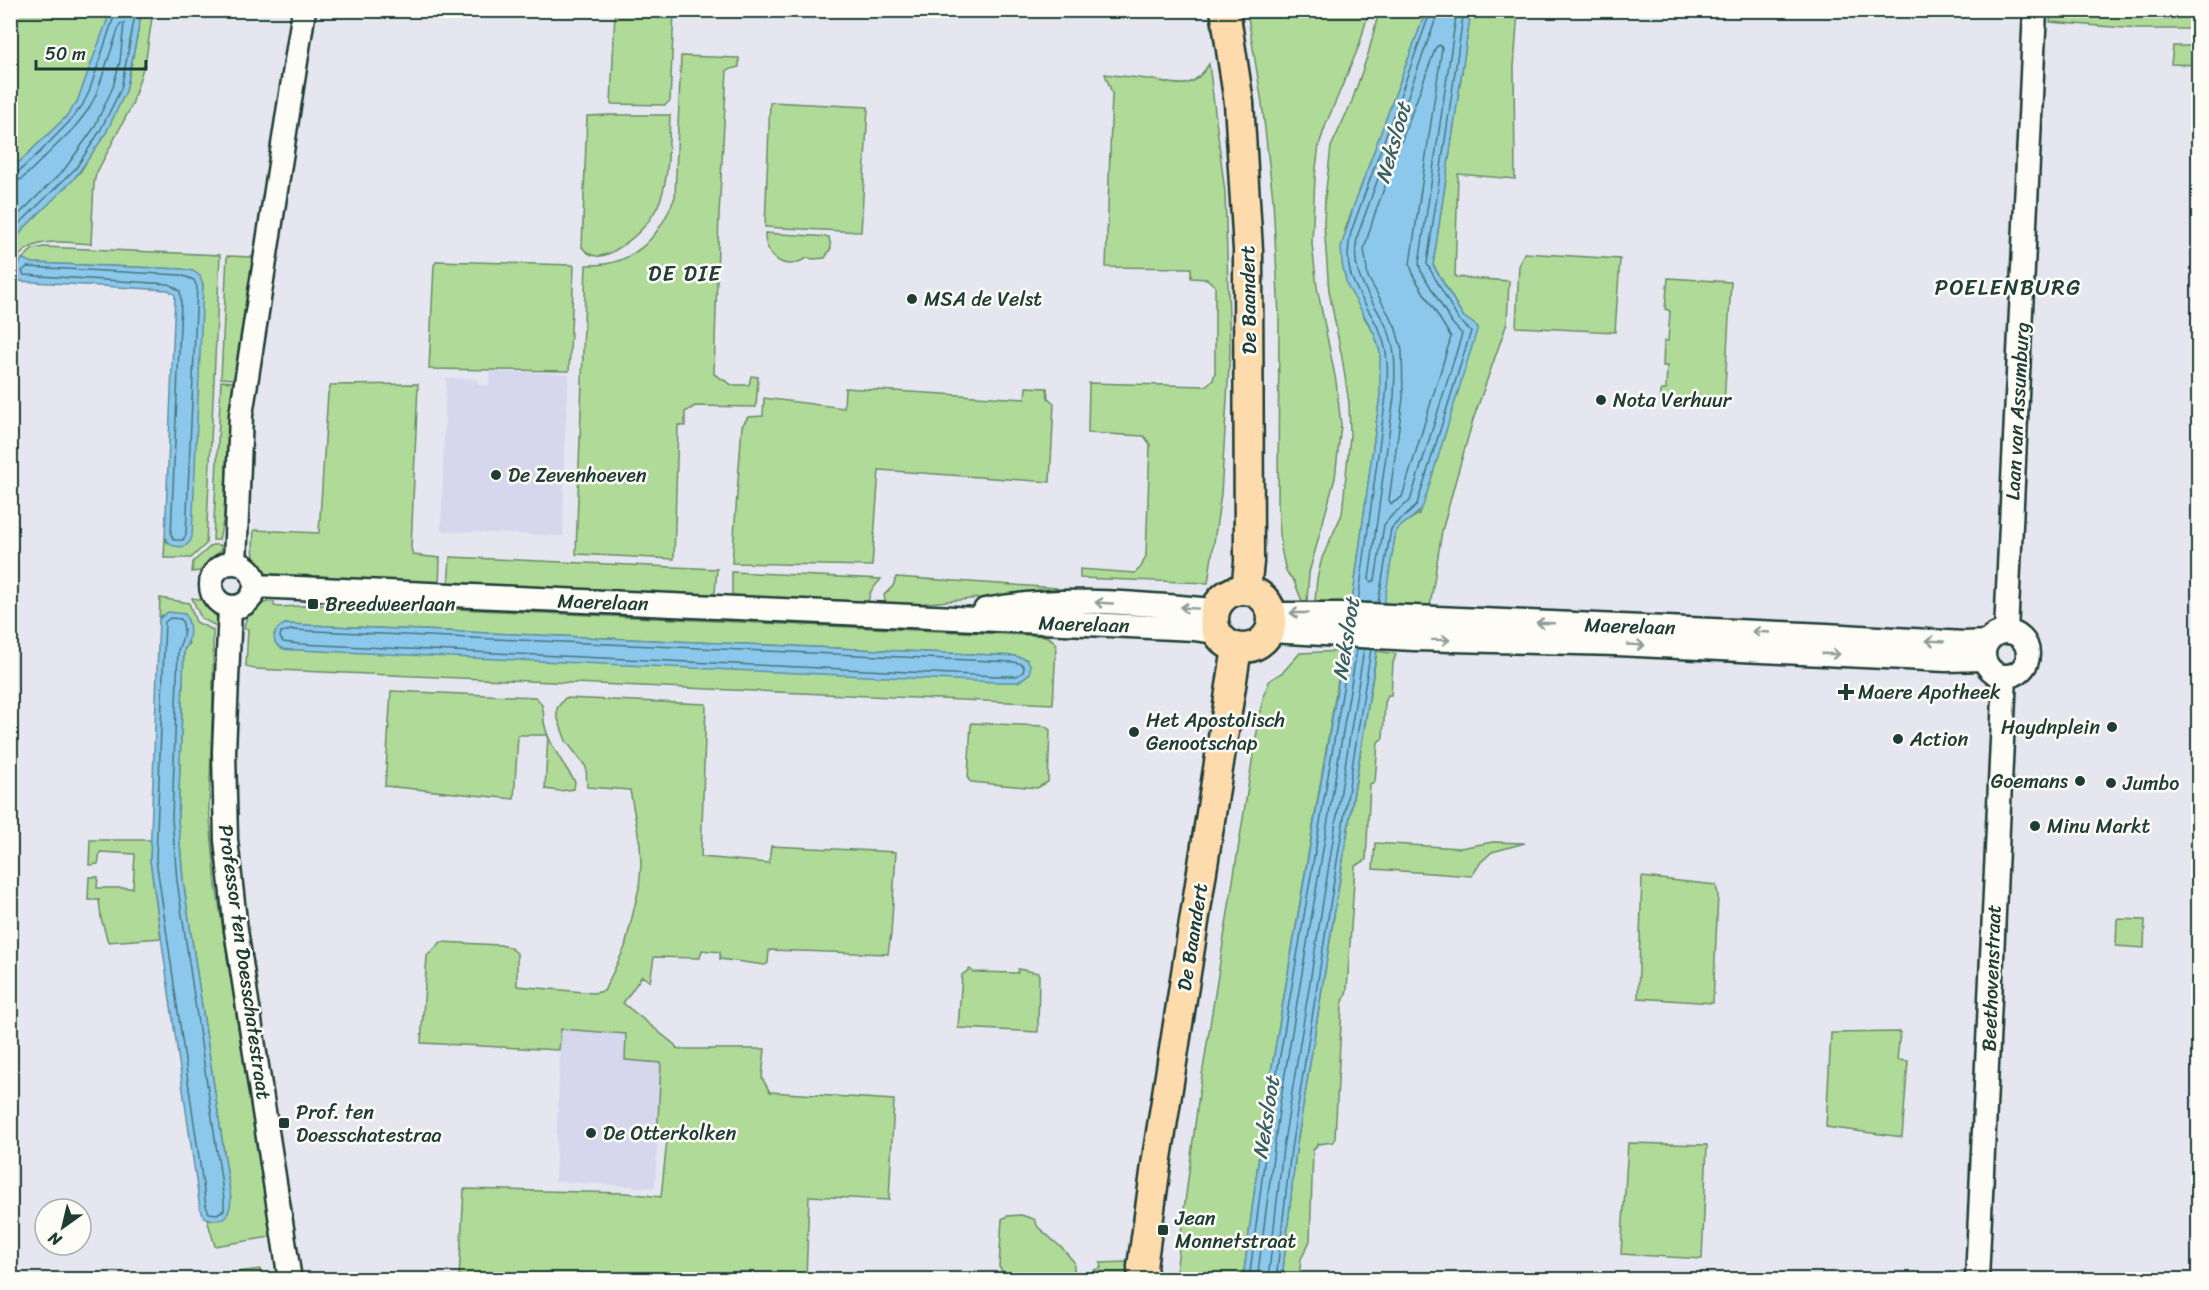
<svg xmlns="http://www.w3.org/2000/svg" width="2209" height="1290" viewBox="0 0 2209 1290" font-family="Sriracha,sans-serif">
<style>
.built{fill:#d6d7ed}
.green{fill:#b0da98;stroke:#688c66;stroke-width:1.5;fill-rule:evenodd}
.water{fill:#8bc8eb;stroke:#6090a2;stroke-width:1.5}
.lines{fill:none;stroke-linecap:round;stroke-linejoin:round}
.shore{stroke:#4a757d;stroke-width:1.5}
.minor-casing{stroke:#1f3d34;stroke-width:27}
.major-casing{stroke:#1f3d34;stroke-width:33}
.minor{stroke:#fdfcf7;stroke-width:22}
.major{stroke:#fedbac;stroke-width:28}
.oneway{stroke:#8e9c96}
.poi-dot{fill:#1f3d34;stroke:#fdfcf7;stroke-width:2}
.labels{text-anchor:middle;stroke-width:5;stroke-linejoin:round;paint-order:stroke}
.poi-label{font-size:20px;fill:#1f3d34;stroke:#fdfcf7;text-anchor:start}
.street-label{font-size:20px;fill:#1f3d34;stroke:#fdfcf7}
.water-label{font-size:21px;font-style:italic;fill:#3a6062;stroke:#fdfcf7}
.quarter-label{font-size:22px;letter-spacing:1.5px;fill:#1f3d34;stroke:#fdfcf7}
</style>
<rect width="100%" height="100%" fill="#e6e6f1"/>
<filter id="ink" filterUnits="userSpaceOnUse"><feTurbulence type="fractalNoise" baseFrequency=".0167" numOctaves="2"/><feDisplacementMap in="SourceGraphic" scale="12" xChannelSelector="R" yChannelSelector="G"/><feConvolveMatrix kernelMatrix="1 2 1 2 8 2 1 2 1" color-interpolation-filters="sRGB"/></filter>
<g filter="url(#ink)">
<path class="built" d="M490 371 569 374 564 457 563 536 441 531 446 378 478 379V385H489Z
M561 1029 626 1033 661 1062 655 1188 555 1181Z"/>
<path class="green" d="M11 11H111L77 102 65 118 11 170Z
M142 11H153L146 58 132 105 96 174 94 183 91 244C66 243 37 236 19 256 14 244 16 239 23 229L81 171 126 91Z
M615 11H674L670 101 665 105 611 104Z
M1247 11H1369L1359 46 1326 124 1319 145 1315 176 1312 244 1317 287 1336 381 1341 425 1335 478 1309 573 1307 601H1302L1294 581 1286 572 1281 548 1278 505 1279 316 1273 199 1262 103Z
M1379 11H1426L1345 230 1364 317 1375 335 1380 352 1382 375 1380 395 1352 603 1315 601 1317 579 1322 558 1342 514 1350 436 1349 403 1342 358 1329 291 1324 224 1325 198 1331 147 1352 101 1369 51Z
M1471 11H1518L1514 67 1515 179 1458 174 1455 277 1509 281 1507 323 1473 420 1456 479 1442 531 1430 606 1383 604 1396 531 1402 524 1419 514 1463 316 1433 265Z
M2051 11H2198V29H2138L2050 22Z
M2173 46H2198V65L2171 64Z
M681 56 739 58V67L727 70 719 214 714 374 732 385H749L751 376 758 377 756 407 695 406 685 412V426L678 425 674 559 576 554 586 265C633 267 659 238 675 197Z
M1209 64 1225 192 1230 351 1221 494 1208 583 1080 578V569L1135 573 1141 567 1146 556 1150 444 1144 436 1088 433 1089 383 1205 386 1213 380 1215 373V286L1207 279 1191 278V268L1106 267 1112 93 1105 74C1119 76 1133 77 1147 79 1177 83 1190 94 1209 64Z
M770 102 868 107 861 232 765 227Z
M611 115H670C667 176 672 216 614 251 601 258 591 259 582 247L587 116Z
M765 233 829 237 831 248 825 258 813 259 808 258C803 260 795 264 790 264 774 264 764 247 765 233Z
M44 247 220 255 206 544 191 558H164L165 537 167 542 203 285 201 279 182 269 33 263 22 259 33 249Z
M1524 253 1620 259 1615 332 1516 327 1519 265Z
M227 256 253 257 234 379 221 378Z
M437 261 573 265 574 267 569 371 429 369 434 265Z
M1668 278 1731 282 1724 404 1661 400V390H1666L1667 366H1663L1664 341H1668L1670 311 1665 309Z
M221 381 233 382 229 412 224 517 219 540H213Z
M418 384 411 548 413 555 440 558 439 589 268 577C250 565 253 549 254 530L319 533 328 393 331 385Z
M1026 387 1047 388 1048 398 1054 403 1050 482 879 470 872 566 732 563 742 426 748 417 763 416 764 398 844 408 845 388 1025 399Z
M212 545H221C221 561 208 571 192 572L193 562Z
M450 557 717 569 715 592 711 599 448 589Z
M732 572 881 579 871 591 866 608 740 601 732 594Z
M896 577 1056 588 1053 591 886 607 884 595 893 586Z
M160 598 189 603 196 622 213 630V699L209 808 216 885 271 1237 215 1246 207 1219 211 1220 231 1199 183 880 178 819 184 650 189 643 162 615 159 619Z
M192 598C207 599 218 612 218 627L201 618Z
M267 602H274V606L279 607 348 604 1046 636 1054 641 1056 645 1053 704 254 669 246 666 248 629H244C245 614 254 607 267 602ZM285 624 1015 656 1030 673 1018 682 279 646 274 634Z
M1343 651 1266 1101 1243 1279 1175 1280 1199 1094 1255 743 1264 694 1270 680 1283 672 1300 653Z
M1377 651 1396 654 1393 663 1391 695H1388L1385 703 1383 738 1378 742 1375 782 1370 784 1366 860 1355 866 1347 990 1342 1005 1335 1138 1333 1142 1318 1144 1313 1150 1310 1241 1301 1259 1299 1279 1282 1280 1296 1150Z
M391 691 535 697C545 705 543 711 544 722 548 744 564 764 575 782L574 789 560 791 545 789 548 735H518L514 799 385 786Z
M565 698 706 704 701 857 769 863 771 846 896 852 891 934 888 954 769 950 768 963 765 965 720 959V952L702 950 700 958 654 957 650 982 642 976 623 1003 675 1045 677 1049H765L762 1078 770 1092 894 1100 889 1200 809 1196 806 1279H459L464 1189 626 1193 661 1197 667 1140 657 1139 661 1063 625 1060 626 1034 561 1029 559 1050 421 1043 427 956 441 942 500 945 509 947 517 953V986L594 993 604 991 625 947 639 888 641 864 640 844 630 790 587 787 586 767 566 741 557 716V708Z
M971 723 1044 726 1050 730 1048 782 1037 788 971 782 968 779Z
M2196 780H2198V901L2197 898Z
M90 840H151L150 860 161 938 108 942 101 918 99 900H88L89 877H98L97 888H133L135 854 100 852 98 864 89 865Z
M1493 842 1525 843 1492 852 1481 862 1472 876 1373 869 1375 843 1460 848Z
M1642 877 1716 885 1718 895 1713 1003 1638 998Z
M2117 919 2145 920 2144 948 2116 946Z
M970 969 973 972 1018 973V969L1039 973 1038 1032 958 1028 962 975Z
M1900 1032 1897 1060 1908 1061 1902 1137 1826 1127 1831 1033Z
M1628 1143 1707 1145 1702 1259 1621 1254Z
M1021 1215 1034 1219 1038 1227 1063 1249 1074 1262V1277L1071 1279C1053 1280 1009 1283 999 1267L1002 1219 1007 1216Z
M1127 1262 1126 1279H1095L1094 1270 1101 1268 1100 1263Z
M260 1269 261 1275 273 1273 274 1279H216V1275Z"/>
<path class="water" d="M111 10 142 11 126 91 105 135 74 179 23 229C16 239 14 244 19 256L11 267V170L65 118 77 102Z
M1426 11H1471L1433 265 1463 316 1478 327 1423 506C1417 517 1405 521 1396 531L1296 1150 1282 1279 1243 1280 1266 1101 1352 603 1380 395V352L1375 335 1347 285 1342 264 1341 247 1354 205Z
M22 259 33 263 182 269 193 271 200 276 203 285 192 537C188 548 181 548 171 545L165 537 175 295 168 290 17 281 11 278Z
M168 612 185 614C192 625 191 640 184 650L178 819 183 880 231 1199C230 1217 223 1225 204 1217L200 1208 150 860 159 619Z
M285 624 1015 656 1026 659 1030 664V673L1018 682H997L299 650C294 650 288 650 284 649 269 644 273 628 285 624Z"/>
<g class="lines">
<path class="shore" d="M1439 10 1358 234C1348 276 1370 293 1387 328 1397 349 1395 375 1394 397L1369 579 1371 582 1375 580 1384 525 1393 514 1410 501 1462 334 1452 323 1421 271 1419 264 1457 10
M1440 45 1442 48 1410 264 1414 277 1451 337 1402 497 1391 504 1389 500 1403 398 1402 350 1395 326 1368 277 1364 249 1375 213 1436 47Z
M10 175 17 173 41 151 69 122 82 106 89 92 116 10
M10 183 22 179 74 128 88 110 96 95 120 24 124 23 120 61 113 87 94 128 64 170 10 223
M10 237 18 225 76 168 100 131 121 89 136 10
M27 267 181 275 194 280 197 287 186 535 183 540H174L171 535 181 302 180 291 169 284 24 275 22 271Z
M1358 602 1386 396C1388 375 1389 351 1380 332 1362 293 1340 279 1351 232L1431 10
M1378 603 1391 529C1398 519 1411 514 1417 504L1471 331 1458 319 1427 264 1464 10
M170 618 181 619C187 629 182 640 178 650L172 819 177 881 224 1199V1210L217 1214 209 1213 206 1206 156 859 165 622Z
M292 630 1014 662 1022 664 1024 668 1023 672 1017 676H997L299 644 283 642 280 637 281 632Z
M1249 1280 1272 1102 1350 648
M1257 1280 1280 1103 1357 649
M1268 1280 1283 1148 1364 649
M1276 1280 1291 1149 1371 649"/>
<defs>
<path id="minor" d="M235 563 241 415 304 10
M211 585a22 22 0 1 1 44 0a22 22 0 1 1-44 0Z
M255 586 1195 629 1217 632
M230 607 224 752 226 840 236 930 290 1280
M985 610C1061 595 1139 604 1215 610
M1272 614H1346L1826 635 1964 643 1987 642
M1270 631 1414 639 1617 644 1946 660 1984 659
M2006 632 2035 10
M1984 654a22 22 0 1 1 44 0a22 22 0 1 1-44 0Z
M1977 1280 2005 676"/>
<path id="major" d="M1225 10 1239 103 1248 250 1249 562 1246 590
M1214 619a29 29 0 1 1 58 0a29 29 0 1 1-58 0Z
M1144 1280 1142 1267 1157 1158 1237 648"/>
</defs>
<use href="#minor" class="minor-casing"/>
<use href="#major" class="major-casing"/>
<use href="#minor" class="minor"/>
<use href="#major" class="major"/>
</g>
<defs><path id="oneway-shaft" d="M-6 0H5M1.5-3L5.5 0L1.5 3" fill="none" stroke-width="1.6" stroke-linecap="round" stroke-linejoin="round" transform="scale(1.5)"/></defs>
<g class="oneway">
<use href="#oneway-shaft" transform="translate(1104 603) rotate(-177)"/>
<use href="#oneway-shaft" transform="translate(1189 608) rotate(-176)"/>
<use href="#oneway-shaft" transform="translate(1299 613) rotate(180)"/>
<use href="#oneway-shaft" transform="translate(1545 623) rotate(-178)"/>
<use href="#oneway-shaft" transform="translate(1761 632) rotate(-177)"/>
<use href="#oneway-shaft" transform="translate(1441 640) rotate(1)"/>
<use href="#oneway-shaft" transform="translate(1935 641) rotate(-177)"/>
<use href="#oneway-shaft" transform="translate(1636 645) rotate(3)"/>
<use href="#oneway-shaft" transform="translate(1831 654) rotate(2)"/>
</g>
</g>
<g class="poi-dot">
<circle cx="912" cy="299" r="6"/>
<circle cx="1601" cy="400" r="6"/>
<circle cx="496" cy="475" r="6"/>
<rect x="307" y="598" width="12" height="12" rx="3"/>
<path d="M1843 683h6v6h6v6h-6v6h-6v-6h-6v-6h6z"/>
<circle cx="2112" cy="727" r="6"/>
<circle cx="1134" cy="732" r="6"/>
<circle cx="1898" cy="739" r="6"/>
<circle cx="2080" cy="781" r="6"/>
<circle cx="2111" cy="783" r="6"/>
<circle cx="2035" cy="826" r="6"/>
<rect x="278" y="1117" width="12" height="12" rx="3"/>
<circle cx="591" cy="1133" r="6"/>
<rect x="1157" y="1224" width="12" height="12" rx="3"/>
</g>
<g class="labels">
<g class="poi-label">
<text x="924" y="306">MSA de Velst</text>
<text x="1613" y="407">Nota Verhuur</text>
<text x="508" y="482">De Zevenhoeven</text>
<text x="325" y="611">Breedweerlaan</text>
<text x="1858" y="699">Maere Apotheek</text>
<text x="1146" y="727">Het Apostolisch<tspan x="1146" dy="23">Genootschap</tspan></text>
<text x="2100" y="734" text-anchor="end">Haydnplein</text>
<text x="1910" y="746">Action</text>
<text x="2068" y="788" text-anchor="end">Goemans</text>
<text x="2123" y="790">Jumbo</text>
<text x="2047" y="833">Minu Markt</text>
<text x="296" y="1119">Prof. ten<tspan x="296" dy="23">Doesschatestraa</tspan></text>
<text x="603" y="1140">De Otterkolken</text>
<text x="1175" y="1225">Jean<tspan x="1175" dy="23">Monnetstraat</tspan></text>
</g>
<g class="street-label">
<text transform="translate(1248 300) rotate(-91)" y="7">De Baandert</text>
<text transform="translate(2017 411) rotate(-87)" y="7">Laan van Assumburg</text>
<text transform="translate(603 602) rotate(2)" y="7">Maerelaan</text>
<text transform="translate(1084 624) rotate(2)" y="7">Maerelaan</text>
<text transform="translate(1630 626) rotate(2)" y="7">Maerelaan</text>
<text transform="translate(1192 937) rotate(-81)" y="7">De Baandert</text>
<text transform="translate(245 962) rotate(82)" y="7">Professor ten Doesschatestraat</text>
<text transform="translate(1991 978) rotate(-88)" y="7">Beethovenstraat</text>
</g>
<g class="water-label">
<text transform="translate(1393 143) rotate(-74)" y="7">Neksloot</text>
<text transform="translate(1346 639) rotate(-81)" y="7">Neksloot</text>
<text transform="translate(1266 1118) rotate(-81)" y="7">Neksloot</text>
</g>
<g class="quarter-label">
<text x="685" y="281">DE DIE</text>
<text x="2008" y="295">POELENBURG</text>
</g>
</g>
<rect width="2209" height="1290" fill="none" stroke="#fdfcf7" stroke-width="36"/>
<rect x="18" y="18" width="2173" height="1254" fill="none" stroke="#1f3d34" stroke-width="2" filter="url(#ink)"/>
<g transform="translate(63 1227) rotate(214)"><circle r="28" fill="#fdfcf7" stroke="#a4b0a9" stroke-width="1.5"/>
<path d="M0-4.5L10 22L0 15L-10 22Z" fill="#1f3d34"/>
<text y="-9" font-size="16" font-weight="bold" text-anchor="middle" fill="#1f3d34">N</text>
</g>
<path d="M36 60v9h110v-9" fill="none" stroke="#1f3d34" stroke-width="3"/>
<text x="45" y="60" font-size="18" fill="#1f3d34" stroke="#fdfcf7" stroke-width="4.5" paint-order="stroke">50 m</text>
</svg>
